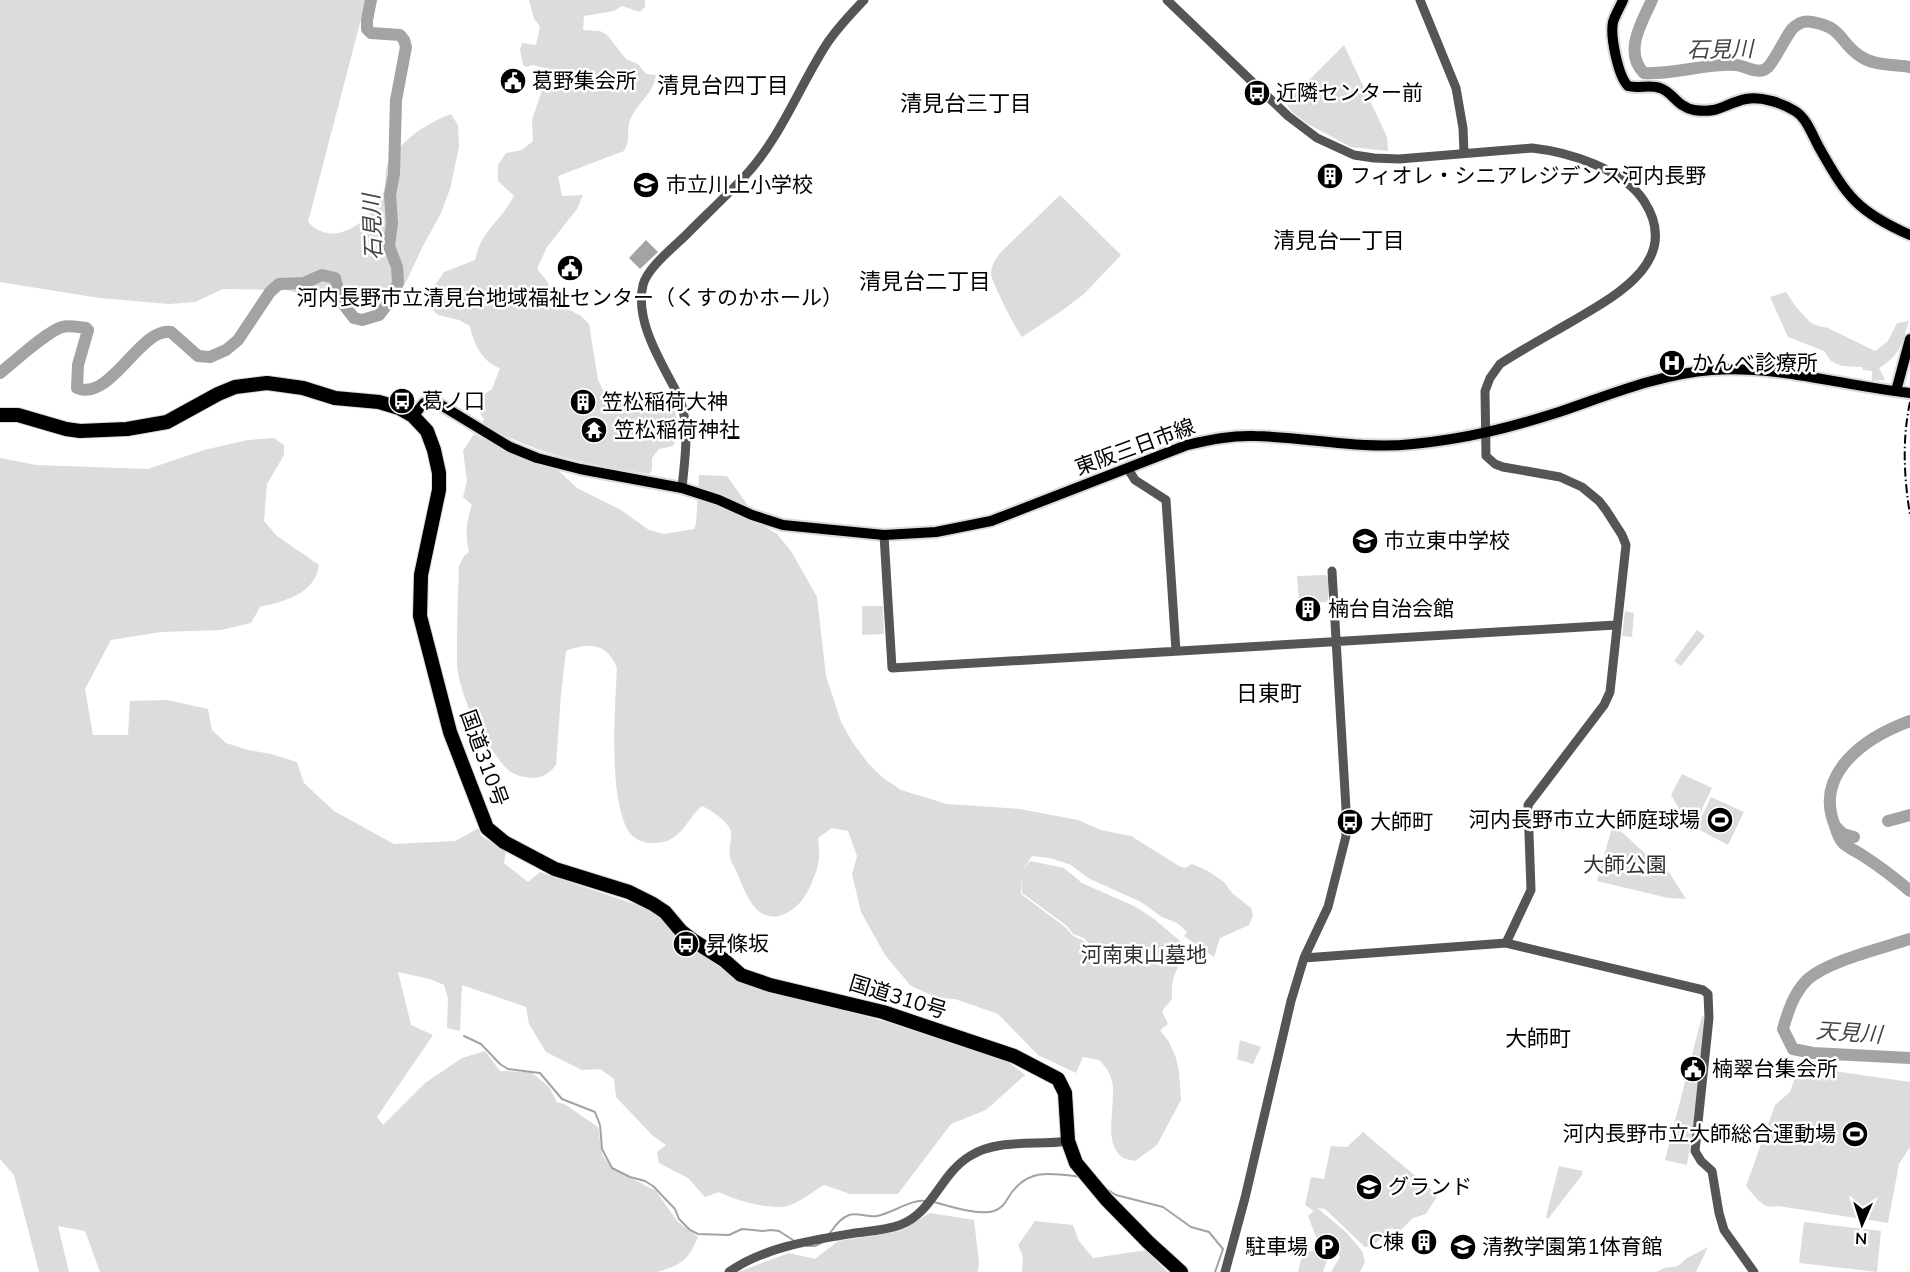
<svg xmlns="http://www.w3.org/2000/svg" width="1910" height="1272" viewBox="0 0 1910 1272" font-family="Mulish,'Noto Sans JP',sans-serif">
<style>
.green{fill:#dcdcdc;fill-rule:evenodd}
.water{fill:#a3a3a3}
.lines{fill:none;stroke-linecap:round;stroke-linejoin:round}
.stream{stroke:#a3a3a3;stroke-width:2}
.river{stroke:#a3a3a3;stroke-width:12}
.major-casing{stroke:#dbdbdb;stroke-width:14}
.highway-casing{stroke:#dbdbdb;stroke-width:16}
.minor{stroke:#555;stroke-width:9}
.major{stroke:#000;stroke-width:10}
.highway{stroke:#000;stroke-width:14}
.rail{stroke:#000;stroke-width:2;stroke-dasharray:9 3 1.5 3;stroke-linecap:butt}
.labels{text-anchor:middle;stroke-width:5;stroke-linejoin:round;paint-order:stroke}
.poi-label{font-size:21px;fill:#000;stroke:#fff;text-anchor:start}
.street-label{font-size:21px;fill:#000;stroke:#fff}
.park-label{font-size:21px;fill:#333;stroke:#fff}
.water-label{font-size:22px;font-style:italic;fill:#444;stroke:#fff}
.neighbourhood-label{font-size:22px;fill:#000;stroke:#fff}
</style>
<rect width="100%" height="100%" fill="#fff"/>
<path class="green" d="M0 0H366L308 222C335 250 371 221 383 193 387 184 384 174 387 165 389 160 394 154 398 150 412 132 431 122 451 114L458 125 459 147 450 189 441 213 423 246 405 284 391 294 358 305 285 290 223 289 195 302 169 304 99 298 0 282Z
M529 0H645V7L640 12 622 6 614 11 584 16 583 30 600 31 607 35 626 59 638 64 646 74 656 75C654 93 637 103 630 120 626 131 631 140 624 151L558 176 562 196 583 195 577 209 547 247 537 269 547 281 555 302 581 316 589 324 598 380 603 390 618 402 649 405 653 412 663 403 669 402C679 412 680 434 673 446L659 449 652 458V470L649 474C590 465 534 455 482 423L484 419 480 413 479 398 492 389 500 368C483 363 473 343 470 326L459 320 438 315 424 301 444 272 475 260C481 230 501 221 514 196L498 181V165L506 153 522 150 533 141 532 120 542 90 554 85 549 69 533 65 527 67 523 65 520 50 522 43 536 45 540 26 534 19Z
M1344 45 1387 137 1388 151 1351 147 1306 123 1291 111 1286 103Z
M1060 195 1121 255 1084 294 1060 312 1022 337C1016 330 992 282 991 275 991 266 995 260 1000 253Z
M1786 292 1796 307 1810 322 1818 326 1828 328 1875 351 1888 341 1897 323 1909 321C1902 343 1900 356 1879 368L1885 380 1872 381V371L1863 370 1862 367 1842 366 1831 361 1824 351 1788 337 1770 297Z
M474 434 517 456 559 471 577 488 621 510 649 530 664 534 694 529 696 524 699 475 727 476 761 524 777 534 791 551 817 597 826 676 841 722 853 743 868 763 882 777 901 790 947 804 1020 809 1078 820 1101 830 1131 836 1179 866 1185 868 1192 864 1208 871 1224 882 1232 893 1251 908 1253 916 1249 925 1220 938 1214 957 1184 936 1187 932 1177 923 1162 917 1141 902 1088 878 1071 865 1050 858 1032 856 1022 872 1030 861 1064 868 1082 883 1136 907 1154 919 1191 950C1176 969 1171 975 1172 999L1162 1011 1168 1024 1160 1030 1169 1042 1176 1058 1179 1071 1181 1100 1157 1145 1135 1161C1131 1160 1125 1159 1122 1157 1100 1140 1120 1097 1110 1075 1108 1070 1103 1064 1099 1060L1083 1057 1076 1073 1038 1055 998 1014 955 999 938 998 911 986 885 955 861 912 852 874 857 856 848 831 832 828 818 838C820 859 820 863 812 882 806 897 797 910 782 915 755 924 745 891 737 873 735 867 730 862 730 856 728 847 733 837 730 829 726 820 711 810 702 806 690 816 685 831 671 839 666 842 659 843 653 843 645 844 634 839 629 832 608 798 615 709 617 668 607 643 589 642 566 651L561 694 556 765C546 778 536 780 520 776 506 773 499 759 491 748 477 727 466 706 460 682 456 670 457 657 457 645 457 619 458 593 459 566L464 556 469 552C465 534 466 522 472 505L463 497 467 481 463 451ZM1021 873 1022 893 1067 926 1073 934 1084 938 1116 974 1084 941 1073 936 1065 927 1021 894Z
M274 438 284 445V455L267 484 264 521 277 536 319 565C315 594 285 601 260 607L251 623 221 630 161 632 111 640 85 689 93 735H128L130 701 167 700 208 709 212 730 226 743 248 750 271 754 297 762 304 783 334 811 394 844 455 841 479 828 481 836 506 850 504 863 528 882 540 872 661 913 670 931 740 981 890 1023 1007 1061 1025 1075 986 1110 951 1124 898 1194H850L824 1185C814 1191 797 1204 787 1206 769 1210 734 1200 719 1192L705 1197 688 1178 659 1163 657 1152 666 1145 653 1136 616 1097 614 1079 600 1069 582 1070 546 1052 529 1024 526 1007 462 985 460 1031 447 1028 448 999 444 985 430 979 398 972 411 1025 433 1035 377 1117 383 1125 425 1083 462 1058 485 1051 500 1071 531 1072 549 1087 557 1102 566 1105 598 1127 602 1154 611 1168 656 1191 678 1222 698 1237C688 1261 681 1265 657 1272H100L85 1231 58 1226 69 1272H39L14 1175 0 1159V458L36 465 148 469 204 450 248 440Z
M1325 575 1328 577V602L1299 603 1297 576Z
M862 606H883L884 634 862 635Z
M1625 611 1634 613 1632 637 1622 636Z
M1697 630 1705 636 1681 666 1674 661Z
M1682 774 1712 788 1694 826 1688 824 1671 795Z
M1711 797 1744 812 1728 845 1696 828Z
M1613 824 1650 858 1663 863 1686 899 1668 898 1597 881Z
M1702 1016 1705 1017 1697 1100 1687 1165 1665 1160Z
M1240 1040 1261 1047 1253 1064 1237 1059Z
M1799 1066 1910 1082V1147L1899 1164 1888 1223 1778 1206C1762 1210 1755 1196 1746 1186L1775 1105 1790 1092Z
M1363 1132 1438 1195 1426 1214 1413 1218 1399 1232 1392 1228 1374 1245 1365 1247 1325 1209 1317 1208 1346 1232 1362 1251 1365 1262 1360 1272H1331L1340 1257 1328 1237H1316L1308 1216 1314 1211 1305 1205 1311 1177 1324 1179 1331 1146 1347 1147Z
M1559 1166 1583 1171 1582 1175 1548 1219 1546 1217Z
M930 1213 974 1220 979 1262 978 1272H738L789 1253 815 1259 838 1241 900 1231Z
M1035 1221 1073 1225 1079 1241 1093 1258 1147 1250 1167 1272H1022L1023 1257 1018 1245Z
M1804 1222 1881 1231 1877 1272 1799 1263Z
M1708 1247 1696 1272H1656L1664 1268 1678 1266 1687 1258Z
M1323 1250 1327 1260 1323 1272H1298L1303 1252Z"/>
<path class="water" d="M646 240 658 252 640 269 629 258Z"/>
<g class="lines">
<path class="stream" d="M464 1036 481 1044 500 1064 508 1069 540 1073 562 1099 595 1112 600 1125 602 1149 612 1168 630 1177 645 1181 653 1186 675 1209 679 1219 690 1230 698 1234 729 1235 742 1229 763 1231 771 1230 779 1231 796 1242
M1105 1188 1116 1195 1163 1207 1191 1227 1209 1232 1223 1249 1215 1272
M934 1202C949 1206 979 1216 994 1211 1005 1207 1006 1200 1012 1192 1031 1167 1055 1174 1082 1177
M829 1234C835 1227 839 1219 849 1215 858 1212 868 1218 877 1216 893 1213 911 1199 925 1201
M807 1246H815L821 1243"/>
<path class="river" d="M1652 0C1642 22 1623 52 1644 73 1675 75 1705 63 1736 65 1746 66 1758 75 1767 68 1774 62 1785 38 1792 29 1798 23 1804 20 1812 22 1843 27 1839 42 1860 56 1874 66 1894 64 1910 67
M0 373C14 362 46 332 62 327 69 325 78 327 86 328L88 330 78 365 77 388C111 402 140 327 171 332L198 356 210 357 226 350 238 340 270 292 279 284 304 283 322 275 335 278 341 301 354 318 362 320 379 315 389 302 398 283 397 267 389 246 392 223 390 195 394 174 396 100 406 47 404 40 400 35 371 33 367 29V20L371 0
M1910 721C1866 737 1813 773 1835 826 1837 832 1838 838 1843 843 1848 848 1856 851 1862 855 1879 866 1895 878 1910 891
M1888 821 1910 815
M1836 827 1843 834 1854 837
M1910 939C1883 948 1827 961 1807 980 1794 993 1788 1011 1783 1029L1793 1049 1813 1053 1910 1058"/>
<defs>
<path id="major" d="M1623 0C1620 7 1615 15 1613 22 1610 36 1618 76 1628 86 1638 89 1650 84 1660 88 1673 92 1677 107 1694 110 1720 114 1725 103 1746 99 1761 96 1782 103 1795 111 1807 118 1813 137 1820 149 1847 197 1858 212 1910 235
M1896 391 1910 339
M413 416 424 403H433L441 405 510 447 537 458 580 469 682 488 719 500 752 515 783 525 884 535 936 532 991 521 1187 445C1209 440 1232 435 1255 436 1308 437 1360 450 1413 444 1465 439 1509 428 1559 412 1609 395 1659 374 1712 370 1777 365 1845 386 1910 393"/>
<path id="highway" d="M0 415H18L66 429 80 431 127 429 167 422 218 394 235 387 267 383 303 388 335 398 379 402 399 408 413 416 427 431 434 450 439 473V490L421 575 420 616 450 732 487 828 504 842 555 869 629 892 653 904 665 912 681 931 694 941 724 960 741 975 770 985 883 1012 1014 1056 1058 1079 1065 1093 1068 1141 1076 1163 1106 1199 1148 1242 1181 1272"/>
</defs>
<use href="#major" class="major-casing"/>
<use href="#highway" class="highway-casing"/>
<path class="minor" d="M1167 0 1288 116 1317 138 1354 155 1374 158 1399 159 1532 148C1569 152 1623 169 1644 201 1683 261 1614 297 1571 322 1547 336 1523 349 1500 364L1490 378 1485 391 1486 456 1495 464 1503 467 1560 477 1582 487 1599 501 1606 510 1622 535 1626 545 1610 692 1604 705 1528 805 1531 890 1506 943
M1420 0 1456 88 1463 128 1464 153
M1128 469 1135 480 1166 500 1176 651
M682 488C685 457 690 429 680 399 664 366 634 323 643 285 647 268 674 247 687 234 706 215 726 196 745 176 781 137 798 89 826 45 837 28 850 15 864 0
M884 535 892 668 1616 625
M1304 958 1506 943 1703 990 1708 994 1709 1018 1695 1151 1701 1161 1712 1171 1719 1213 1724 1230 1754 1272
M729 1272C764 1247 813 1240 855 1233 869 1231 886 1230 900 1225 933 1213 940 1174 970 1156 998 1138 1037 1146 1068 1141
M1225 1272 1245 1198 1291 1001 1304 958 1328 907 1346 836V809L1332 571"/>
<use href="#major" class="major"/>
<use href="#highway" class="highway"/>
<path class="rail" d="M1910 402C1902 440 1904 477 1910 515"/>
</g>
<defs>
<symbol id="civic-disc" viewBox="-11 -11 22 22"><circle r="9.5" fill="#000" stroke="#fff"/><path d="M-.6-6.5H3V-4.5H.6V-3L4-1V1h2V6H-6V1h2V-1L-.6-3ZM-1.2 2.5V6h2.4V2.5Z" fill="#fff"/></symbol>
<symbol id="bus-disc" viewBox="-11 -11 22 22"><circle r="9.5" fill="#000" stroke="#fff"/><path d="M-5-6H5V4H4V6H2V4H-2V6H-4V4H-5ZM-3.5-4V0h7V-4ZM-3.5 1.2v1.5H-2V1.2ZM2 1.2v1.5H3.5V1.2Z" fill="#fff"/></symbol>
<symbol id="building-disc" viewBox="-11 -11 22 22"><circle r="9.5" fill="#000" stroke="#fff"/><path d="M-4-6H4V6H1V3H-1V6H-4ZM-2.5-4.3h1.7v1.8h-1.7ZM.8-4.3h1.7v1.8H.8ZM-2.5-1h1.7V.8h-1.7ZM.8-1h1.7V.8H.8Z" fill="#fff"/></symbol>
<symbol id="school-disc" viewBox="-11 -11 22 22"><circle r="9.5" fill="#000" stroke="#fff"/><path d="M0-5L7-2L0 1L-7-2ZM-4 1L0 2.5L4 1V4Q0 6-4 4Z" fill="#fff"/></symbol>
<symbol id="hospital-disc" viewBox="-11 -11 22 22"><circle r="9.5" fill="#000" stroke="#fff"/><path d="M-5-5h3v3.5h4V-5h3V5h-3V1.5h-4V5h-3Z" fill="#fff"/></symbol>
<symbol id="temple-disc" viewBox="-11 -11 22 22"><circle r="9.5" fill="#000" stroke="#fff"/><path d="M0-6L5-2H3V0L6.5 2.5H4V6H1.5V3h-3V6H-4V2.5H-6.5L-3 0V-2H-5Z" fill="#fff"/></symbol>
<symbol id="stadium-disc" viewBox="-11 -11 22 22"><circle r="9.5" fill="#000" stroke="#fff"/><path d="M0-5a6.5 5 0 1 0 0 10a6.5 5 0 1 0 0-10ZM-3.5-1.8h7v3.6h-7Z" fill="#fff"/></symbol>
<symbol id="parking-disc" viewBox="-11 -11 22 22"><circle r="9.5" fill="#000" stroke="#fff"/><path d="M-3.5-5.5H1a3.5 3.5 0 0 1 0 7H-1V5.5H-3.5ZM-1-3.4V-.6H.8a1.4 1.4 0 0 0 0-2.8Z" fill="#fff"/></symbol>
</defs>
<g fill-rule="evenodd">
<use href="#civic-disc" x="498" y="66" width="30" height="30"/>
<use href="#bus-disc" x="1242" y="78" width="30" height="30"/>
<use href="#building-disc" x="1315" y="161" width="30" height="30"/>
<use href="#school-disc" x="631" y="170" width="30" height="30"/>
<use href="#civic-disc" x="555" y="253" width="30" height="30"/>
<use href="#hospital-disc" x="1657" y="348" width="30" height="30"/>
<use href="#bus-disc" x="387" y="386" width="30" height="30"/>
<use href="#building-disc" x="568" y="387" width="30" height="30"/>
<use href="#temple-disc" x="579" y="415" width="30" height="30"/>
<use href="#school-disc" x="1350" y="526" width="30" height="30"/>
<use href="#building-disc" x="1293" y="594" width="30" height="30"/>
<use href="#stadium-disc" x="1705" y="805" width="30" height="30"/>
<use href="#bus-disc" x="1335" y="807" width="30" height="30"/>
<use href="#bus-disc" x="671" y="929" width="30" height="30"/>
<use href="#civic-disc" x="1678" y="1054" width="30" height="30"/>
<use href="#stadium-disc" x="1840" y="1119" width="30" height="30"/>
<use href="#school-disc" x="1354" y="1172" width="30" height="30"/>
<use href="#building-disc" x="1409" y="1227" width="30" height="30"/>
<use href="#parking-disc" x="1312" y="1232" width="30" height="30"/>
<use href="#school-disc" x="1448" y="1232" width="30" height="30"/>
</g>
<g class="labels">
<g class="poi-label">
<text x="532" y="88">葛野集会所</text>
<text x="1276" y="100">近隣センター前</text>
<text x="1350" y="183">フィオレ・シニアレジデンス河内長野</text>
<text x="666" y="192">市立川上小学校</text>
<text x="570" y="305" text-anchor="middle">河内長野市立清見台地域福祉センター（くすのかホール）</text>
<text x="1692" y="370">かんべ診療所</text>
<text x="422" y="408">葛ノ口</text>
<text x="602" y="409">笠松稲荷大神</text>
<text x="614" y="437">笠松稲荷神社</text>
<text x="1384" y="548">市立東中学校</text>
<text x="1328" y="616">楠台自治会館</text>
<text x="1700" y="827" text-anchor="end">河内長野市立大師庭球場</text>
<text x="1370" y="829">大師町</text>
<text x="706" y="951">昇條坂</text>
<text x="1712" y="1076">楠翠台集会所</text>
<text x="1836" y="1141" text-anchor="end">河内長野市立大師総合運動場</text>
<text x="1388" y="1194">グランド</text>
<text x="1404" y="1249" text-anchor="end">C棟</text>
<text x="1308" y="1254" text-anchor="end">駐車場</text>
<text x="1482" y="1254">清教学園第1体育館</text>
</g>
<g class="street-label">
<text transform="translate(1135 447) rotate(-20)" y="7">東阪三日市線</text>
<text transform="translate(484 758) rotate(70)" y="7">国道310号</text>
<text transform="translate(898 997) rotate(17)" y="7">国道310号</text>
</g>
<g class="park-label">
<text x="1625" y="872">大師公園</text>
<text x="1144" y="962">河南東山墓地</text>
</g>
<g class="water-label">
<text transform="translate(1720 49) rotate(-1)" y="8">石見川</text>
<text transform="translate(372 227) rotate(-92)" y="8">石見川</text>
<text transform="translate(1849 1032) rotate(4)" y="8">天見川</text>
</g>
<g class="neighbourhood-label">
<text x="723" y="93">清見台四丁目</text>
<text x="966" y="111">清見台三丁目</text>
<text x="1339" y="248">清見台一丁目</text>
<text x="925" y="289">清見台二丁目</text>
<text x="1269" y="701">日東町</text>
<text x="1538" y="1046">大師町</text>
</g>
</g>
<g transform="translate(1862 1224) rotate(183)" stroke="#ffffff" stroke-width="4.5" paint-order="stroke">
<path d="M0-4.5L10 22L0 15L-10 22Z" fill="#000000"/>
<text y="-9" font-size="16" font-weight="bold" text-anchor="middle" fill="#000000">N</text>
</g>
</svg>
